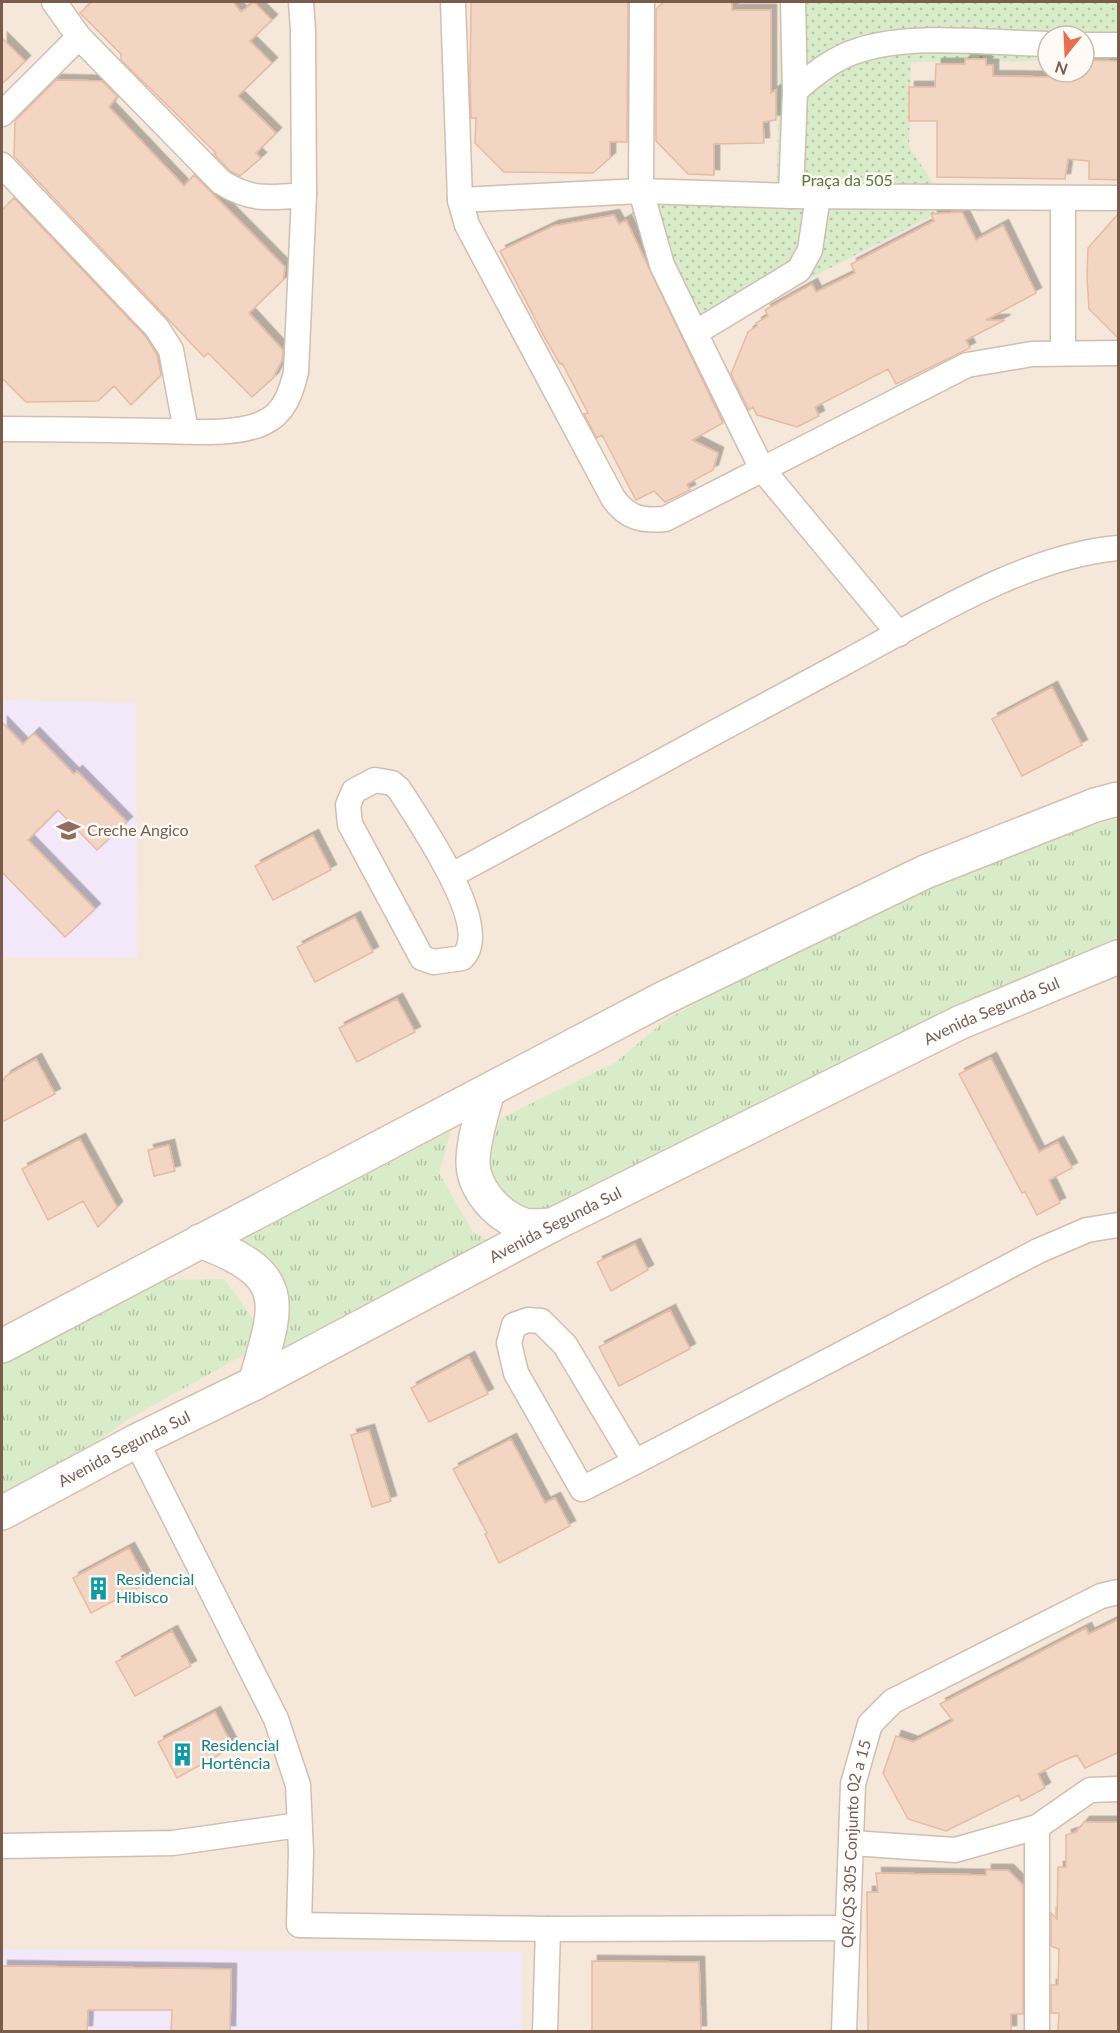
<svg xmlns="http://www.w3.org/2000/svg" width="1120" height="2033" viewBox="0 0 1120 2033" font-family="Lato,sans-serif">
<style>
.residential{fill:#f5e8da;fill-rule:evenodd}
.education{fill:#f3e8fa}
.grass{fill:url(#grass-tufts)}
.park{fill:url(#park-dots)}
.building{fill:#f3d5c3;stroke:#e6bba3;stroke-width:1.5;filter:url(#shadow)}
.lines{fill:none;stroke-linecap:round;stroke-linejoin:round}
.street-casing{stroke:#d1beb0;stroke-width:27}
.secondary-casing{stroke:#d6c0b0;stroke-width:36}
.street{stroke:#fff;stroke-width:24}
.secondary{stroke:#fff;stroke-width:33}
.labels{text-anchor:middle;stroke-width:5;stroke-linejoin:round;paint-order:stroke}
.park-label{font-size:16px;fill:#537a41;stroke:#fffaf3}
.education-label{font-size:16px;fill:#785e54;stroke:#fffaf3;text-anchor:start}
.street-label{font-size:16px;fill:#7a5c4d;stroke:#fffaf3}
.culture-label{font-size:16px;fill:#0d838f;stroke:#fffaf3;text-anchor:start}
</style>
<defs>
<pattern id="grass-tufts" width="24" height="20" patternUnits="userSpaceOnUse" patternTransform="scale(1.5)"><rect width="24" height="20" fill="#d8ecc9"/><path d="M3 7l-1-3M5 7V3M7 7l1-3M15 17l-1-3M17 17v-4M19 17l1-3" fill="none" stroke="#b4c2a5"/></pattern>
<pattern id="park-dots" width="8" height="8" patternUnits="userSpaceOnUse" patternTransform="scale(1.5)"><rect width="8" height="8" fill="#d8ecc9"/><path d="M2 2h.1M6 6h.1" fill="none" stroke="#b4c2a5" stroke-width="1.8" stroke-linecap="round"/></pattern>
<filter id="shadow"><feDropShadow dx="5.5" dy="-5.5" stdDeviation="0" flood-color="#0004"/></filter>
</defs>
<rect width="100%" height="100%" fill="#fdf6ec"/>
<path class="residential" d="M2 2H1118V2031L2 2032ZM1048 36H1084V72H1048Z"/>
<path class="education" d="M2 700 136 703 137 958 2 957Z
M2 1949 522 1952 521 2031 2 2032Z"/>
<path class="grass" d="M1118 819V949L555 1214H521L500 1196 487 1164 500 1119 616 1062 666 1020 844 921 1057 835Z
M451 1131 439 1173 473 1232 500 1247 282 1354 289 1307 266 1269 235 1243Z
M224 1279 256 1323 249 1352 125 1421 66 1465 2 1498V1362L164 1280Z"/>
<path class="park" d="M780 2H1118V61H1084V36H1048V61L911 62 909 147 949 207 690 340 652 277 632 212 638 183 777 188Z"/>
<path class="building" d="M92 2H233L241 12 254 2 272 20 250 41 272 63 238 96 276 133 256 153 261 158 240 176 230 171 214 154 216 153 121 60V54L80 13Z
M471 2H628L627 142H610V158L593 173 504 172 475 143 476 118H471L470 83Z
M664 2H732V10H771V93L776 90V120L763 122 764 143 714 144V175L688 174 656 141V9Z
M2 38 25 61 2 84Z
M965 59H986V65H993V76L1048 77 1049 72H1084V60L1119 61V180L1089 179V161L1068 159 1065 179 937 177V121H909V87H935L936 64H965Z
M56 80 102 81 117 96 109 107 184 186 194 175 285 267 283 280 249 313 283 350 282 360 273 378 252 397 208 353 204 357 14 156 15 121Z
M14 198 146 337 157 355 161 375 131 405 114 386 98 401 26 402 2 378V210Z
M962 212 976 240 1003 225 1036 293 986 320H1005L966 340 970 348 896 384 888 369 815 407 819 416 797 427 757 415 753 407 749 410 731 374 748 332 757 326 756 323 768 316 765 310 812 284 816 292 855 273 851 264 934 221 931 214Z
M1119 213V339L1089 309 1087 277 1088 248Z
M614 215 619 224 626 220 723 423 692 440 718 453 713 470 687 484 690 490 665 502 654 491 636 500 602 435 597 438 584 414 588 413 562 363 560 364 546 340 500 251 553 226Z
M1052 687 1082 745 1022 776 992 719Z
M2 722 23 744 34 733 74 774 77 771 127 822 97 850 58 810 28 840 95 909 65 937 2 872Z
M313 835 331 870 273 900 255 866Z
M355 917 373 952 315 982 297 947Z
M397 999 415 1032 357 1062 339 1028Z
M991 1058 1039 1152 1058 1142 1072 1168 1049 1180 1060 1203 1037 1215 1025 1192 1022 1193 959 1074Z
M36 1059 55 1094 2 1122V1082L6 1076Z
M80 1139 117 1207 98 1227 83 1201 48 1220 22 1169Z
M169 1145 175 1171 154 1176 148 1150Z
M635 1244 648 1270 611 1291 597 1262Z
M670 1310 690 1349 619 1386 599 1347Z
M469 1357 488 1394 429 1422 411 1388Z
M369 1430 391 1501 372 1507 351 1435Z
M511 1439 545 1503 555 1498 570 1526 499 1563 485 1534 487 1533 453 1469Z
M129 1548 148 1583 91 1613 73 1578Z
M1119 1619V1752L1085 1768 1077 1755 1058 1763 1038 1774 1045 1788 1021 1801 1019 1795 946 1831 908 1819 883 1773 896 1736 913 1742 953 1721 940 1704 1086 1628 1089 1634Z
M172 1631 191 1666 135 1696 116 1662Z
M215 1712 233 1747 177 1778 158 1742Z
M1084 1822H1119V2031H1058L1059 2013H1051V1985H1058L1059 1949 1051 1946V1913L1057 1919 1058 1867H1066V1835L1076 1832Z
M986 1870H1008L1023 1885V2014H1011V2031H868L867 1892H878L876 1873 986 1875Z
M592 1961 699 1962 701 2031H592Z
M2 1966 231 1969 230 2031H171L172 2010H88L87 2031H2Z"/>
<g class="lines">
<defs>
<g id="street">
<path d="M54 2 79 37 221 182C251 201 269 198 304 195"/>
<path d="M453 2 460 200 467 225 613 498C627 518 641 521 665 519L967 365 1032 354 1118 353"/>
<path d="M642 2 641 191 662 265 695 333"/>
<path d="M793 2 795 91"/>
<path d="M1084 45H1118"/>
<path d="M2 114 79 37"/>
<path d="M2 165 157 328 171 350 186 431"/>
<path d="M791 196 795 91C814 74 835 57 860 50 912 33 992 43 1048 44"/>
<path d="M818 196 810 250 799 270 695 333 762 469 899 634"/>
<path d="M1063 199V352"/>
<path d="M460 200 641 191 791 196 1118 198"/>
<path d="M2 429C54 429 106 430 158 431 187 431 236 436 263 423 284 414 291 393 296 372L304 195 303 30 301 2"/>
<path d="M375 780 392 783 399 789C417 818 495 928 462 958L434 962 422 958 350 824 348 805 354 791Z"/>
<path d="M452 875C583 804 713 733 844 663 926 619 1025 556 1118 548"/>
<path d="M136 1441 276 1719 298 1785 301 1852 299 1925 548 1929 848 1928"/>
<path d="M635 1462 565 1345 541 1321 528 1320 514 1325 509 1343 516 1373 582 1489 635 1462 1038 1251 1087 1230 1118 1225"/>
<path d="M1037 1827V2032"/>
<path d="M852 1843 955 1850 1037 1827 1090 1790 1118 1789"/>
<path d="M2 1846 173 1843 299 1825"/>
<path d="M545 2032 548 1929"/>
<path id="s1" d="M844 2032 853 1784 870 1724 893 1701 1101 1596 1118 1592"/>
</g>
<g id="secondary">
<path d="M488 1091C482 1114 474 1136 473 1160 472 1188 497 1216 524 1225 532 1227 544 1225 552 1225"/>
<path d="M200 1241C291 1275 279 1301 255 1383"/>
<path d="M2 1346 662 999 925 872 1095 805 1118 799"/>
<path id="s2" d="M2 1513 136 1441 255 1383 552 1225 959 1023 1118 957"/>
</g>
</defs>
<use href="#street" class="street-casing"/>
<use href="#secondary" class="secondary-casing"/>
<use href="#street" class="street"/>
<use href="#secondary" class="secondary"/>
</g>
<defs>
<symbol id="school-bare" viewBox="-9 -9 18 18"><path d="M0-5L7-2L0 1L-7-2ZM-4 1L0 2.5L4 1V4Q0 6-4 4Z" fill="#8d6e63" stroke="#fffaf3" stroke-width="2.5" paint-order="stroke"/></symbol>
<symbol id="building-bare" viewBox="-9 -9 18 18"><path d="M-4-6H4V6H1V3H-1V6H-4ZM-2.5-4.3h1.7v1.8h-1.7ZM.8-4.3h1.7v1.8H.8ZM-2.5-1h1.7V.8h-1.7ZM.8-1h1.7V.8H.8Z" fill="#0f9aa8" stroke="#fffaf3" stroke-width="2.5" paint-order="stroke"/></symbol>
</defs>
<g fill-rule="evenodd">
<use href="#school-bare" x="52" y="814" width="33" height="33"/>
<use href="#building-bare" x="82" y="1572" width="33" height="33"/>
<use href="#building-bare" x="166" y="1738" width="33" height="33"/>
</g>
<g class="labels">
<g class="park-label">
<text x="847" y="186">Praça da 505</text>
</g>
<g class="education-label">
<text x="87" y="836">Creche Angico</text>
</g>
<g class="street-label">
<text dy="6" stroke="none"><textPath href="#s2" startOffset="1110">Avenida Segunda Sul</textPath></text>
<text dy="6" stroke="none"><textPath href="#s2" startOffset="624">Avenida Segunda Sul</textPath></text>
<text dy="6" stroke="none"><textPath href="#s2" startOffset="138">Avenida Segunda Sul</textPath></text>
<text dy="6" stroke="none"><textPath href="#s1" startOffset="189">QR/QS 305 Conjunto 02 a 15</textPath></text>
</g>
<g class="culture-label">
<text x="116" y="1585">Residencial<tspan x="116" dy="18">Hibisco</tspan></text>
<text x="201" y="1751">Residencial<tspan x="201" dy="18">Hortência</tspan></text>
</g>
</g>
<rect width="1120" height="2033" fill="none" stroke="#7a5c4d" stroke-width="6"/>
<g transform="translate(1066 54) rotate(198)"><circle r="28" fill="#fffaf3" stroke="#cabbb1" stroke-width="1.5"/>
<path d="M0-4.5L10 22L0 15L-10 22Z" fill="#e76f51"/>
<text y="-9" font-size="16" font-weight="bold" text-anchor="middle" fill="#7a5c4d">N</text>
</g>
</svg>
